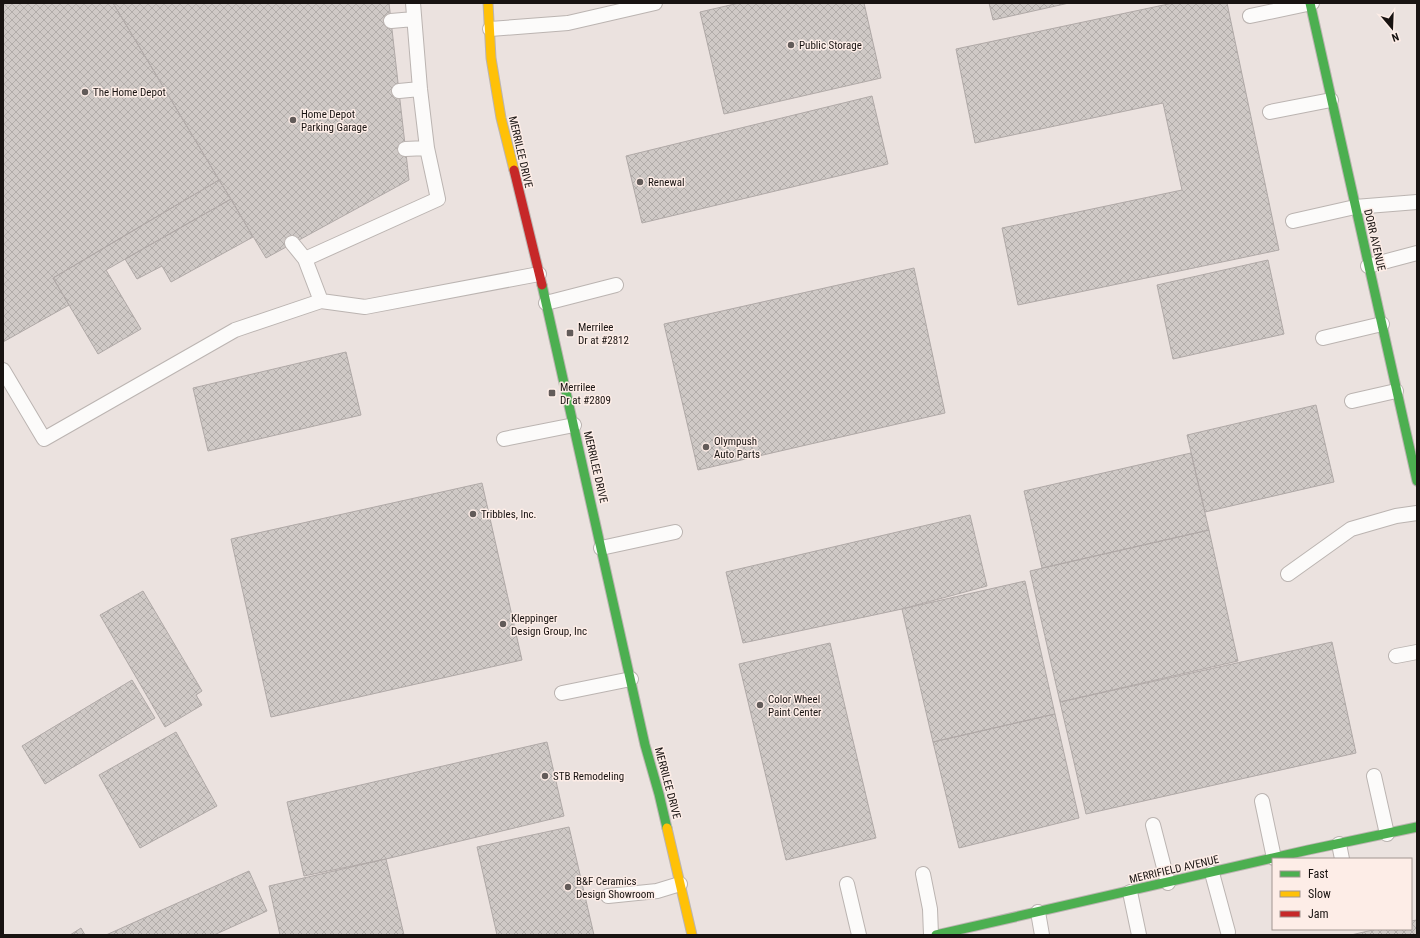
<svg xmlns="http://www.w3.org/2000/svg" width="1420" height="938" viewBox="0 0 1420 938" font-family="'Roboto Condensed',sans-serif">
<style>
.building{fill:url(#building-cross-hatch);stroke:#b0a9a7}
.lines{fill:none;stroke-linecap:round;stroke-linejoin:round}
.lane-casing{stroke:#bbb4b1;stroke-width:16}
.fast-casing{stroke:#bbb4b1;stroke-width:11}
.slow-casing{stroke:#bbb4b1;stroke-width:11}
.jam-casing{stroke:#bbb4b1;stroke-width:11}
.lane{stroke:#fcfbfa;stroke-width:14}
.fast{stroke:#4caf50;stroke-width:9}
.slow{stroke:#ffc107;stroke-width:9}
.jam{stroke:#c62828;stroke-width:9}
.poi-dot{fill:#625b59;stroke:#fdede7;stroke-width:1.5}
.labels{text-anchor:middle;stroke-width:3;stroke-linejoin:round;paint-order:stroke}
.poi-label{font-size:11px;fill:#181311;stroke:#fdede7;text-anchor:start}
.street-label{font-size:11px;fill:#181311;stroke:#fdede7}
</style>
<defs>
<pattern id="building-cross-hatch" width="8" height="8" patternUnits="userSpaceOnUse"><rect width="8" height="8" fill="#cfc9c6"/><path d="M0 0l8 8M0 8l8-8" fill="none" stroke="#b1aca9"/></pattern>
</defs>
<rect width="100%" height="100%" fill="#ebe2df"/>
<path class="building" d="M3 3H113L219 180 53 278 69 305 3 342Z
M113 3H389L409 180 266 258Z
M739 3H864L881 78 724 114 700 12Z
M989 3H1069L993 20Z
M1173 3H1227L1279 250 1018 305 1002 228 1182 190 1163 103 975 143 956 49Z
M872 96 888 164 642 223 626 156Z
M219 180 231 199 106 270 141 329 98 354 53 278Z
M231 199 253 237 171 282 162 266 137 279 125 259Z
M1268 260 1284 334 1173 359 1157 285Z
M914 268 945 413 698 470 664 324Z
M346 352 361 415 208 451 193 388Z
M1316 405 1334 482 1205 512 1187 435Z
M1191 453 1209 530 1042 568 1024 491Z
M482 483 522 660 271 717 231 539Z
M970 515 987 586 902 609 743 643 726 572Z
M1209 530 1238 661 1060 702 1030 571Z
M1025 581 1055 714 933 742 902 609Z
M143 591 202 691 196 695 202 705 165 727 100 615Z
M1332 642 1356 753 1086 814 1060 702Z
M830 643 876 838 786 860 739 664Z
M132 680 155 718 45 784 22 746Z
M1055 714 1079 818 959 848 933 742Z
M176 732 217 806 140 848 99 775Z
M547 742 564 816 386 859 304 876 287 802Z
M569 827 594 935H497L477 847Z
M386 859 404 935H280L269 886Z
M249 871 267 911 214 935H106Z
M1417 920V935H1351L1377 929H1411V921Z
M81 928 85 935H70Z"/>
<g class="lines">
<defs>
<path id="lane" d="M1250 16 1312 3
M391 21 414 19
M490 29 568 23 655 3
M399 91 420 89
M1270 112 1331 100
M405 149 427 148
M1293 221 1355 207 1417 202
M292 243 305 259 321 301 365 307 539 274
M305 259 438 199 427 148 420 89 413 3
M1368 266 1417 253
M546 303 616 285
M1323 338 1382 324
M3 370 44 439 235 330 321 301
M1352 401 1396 391
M504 439 574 425
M601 548 675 532
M1288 574 1351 529 1396 516 1417 513
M1396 656 1417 652
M562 693 631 679
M1374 776 1387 834
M1262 801 1274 858
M1153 825 1168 883
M1339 844 1342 859
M1212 873 1228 932
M923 874 930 909 931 935
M847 884 859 935
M1130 892 1139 935
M608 896 657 891 680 884
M1038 912 1042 935"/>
<path id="fast" d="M1310 3 1417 481
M542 285 645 745 659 794 667 828
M936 935 1308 850 1417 827"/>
<path id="slow" d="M488 3 491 58 501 118 514 170
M667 828 692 935"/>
<path id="jam" d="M514 170 542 285"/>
</defs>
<use href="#lane" class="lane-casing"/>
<use href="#fast" class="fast-casing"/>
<use href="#slow" class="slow-casing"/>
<use href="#jam" class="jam-casing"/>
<use href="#lane" class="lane"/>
<use href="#fast" class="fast"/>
<use href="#slow" class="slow"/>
<use href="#jam" class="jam"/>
</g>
<g class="poi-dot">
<circle cx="791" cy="45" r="4"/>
<circle cx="85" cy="92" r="4"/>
<circle cx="293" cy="120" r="4"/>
<circle cx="640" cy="182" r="4"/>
<rect x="566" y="329" width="8" height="8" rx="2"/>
<rect x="548" y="389" width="8" height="8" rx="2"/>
<circle cx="706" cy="447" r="4"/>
<circle cx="473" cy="514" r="4"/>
<circle cx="503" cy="624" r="4"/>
<circle cx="760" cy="705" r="4"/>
<circle cx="545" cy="776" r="4"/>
<circle cx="568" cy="887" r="4"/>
</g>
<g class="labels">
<g class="poi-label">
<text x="799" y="49">Public Storage</text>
<text x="93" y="96">The Home Depot</text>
<text x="301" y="118">Home Depot<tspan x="301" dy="13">Parking Garage</tspan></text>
<text x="648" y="186">Renewal</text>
<text x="578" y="331">Merrilee<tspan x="578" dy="13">Dr at #2812</tspan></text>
<text x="560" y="391">Merrilee<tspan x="560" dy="13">Dr at #2809</tspan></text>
<text x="714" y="445">Olympush<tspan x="714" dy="13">Auto Parts</tspan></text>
<text x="481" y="518">Tribbles, Inc.</text>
<text x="511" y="622">Kleppinger<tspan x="511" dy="13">Design Group, Inc</tspan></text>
<text x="768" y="703">Color Wheel<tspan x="768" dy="13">Paint Center</tspan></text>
<text x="553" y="780">STB Remodeling</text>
<text x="576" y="885">B&amp;F Ceramics<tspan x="576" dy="13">Design Showroom</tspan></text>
</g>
<g class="street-label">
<text transform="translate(521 152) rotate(77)" y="4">MERRILEE DRIVE</text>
<text transform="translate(1375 240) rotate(77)" y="4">DORR AVENUE</text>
<text transform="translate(596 467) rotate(77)" y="4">MERRILEE DRIVE</text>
<text transform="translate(668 783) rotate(75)" y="4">MERRILEE DRIVE</text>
<text transform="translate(1174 869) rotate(-13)" y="4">MERRIFIELD AVENUE</text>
</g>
</g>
<rect width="1420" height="938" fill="none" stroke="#181311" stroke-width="8"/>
<rect x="1272" y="858" width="140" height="72" fill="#fdede7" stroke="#a19691"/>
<rect x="1280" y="871" width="20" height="6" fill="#4caf50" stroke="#a19691"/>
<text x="1308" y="878" font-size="12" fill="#181311">Fast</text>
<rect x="1280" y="891" width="20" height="6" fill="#ffc107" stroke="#a19691"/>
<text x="1308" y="898" font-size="12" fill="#181311">Slow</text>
<rect x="1280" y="911" width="20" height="6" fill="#c62828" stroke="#a19691"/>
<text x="1308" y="918" font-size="12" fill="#181311">Jam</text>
<g transform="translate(1392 28) rotate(161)" stroke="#fdede7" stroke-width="3" paint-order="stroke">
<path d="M0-3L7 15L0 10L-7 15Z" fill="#181311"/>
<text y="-6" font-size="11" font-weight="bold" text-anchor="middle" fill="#181311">N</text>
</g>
</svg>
